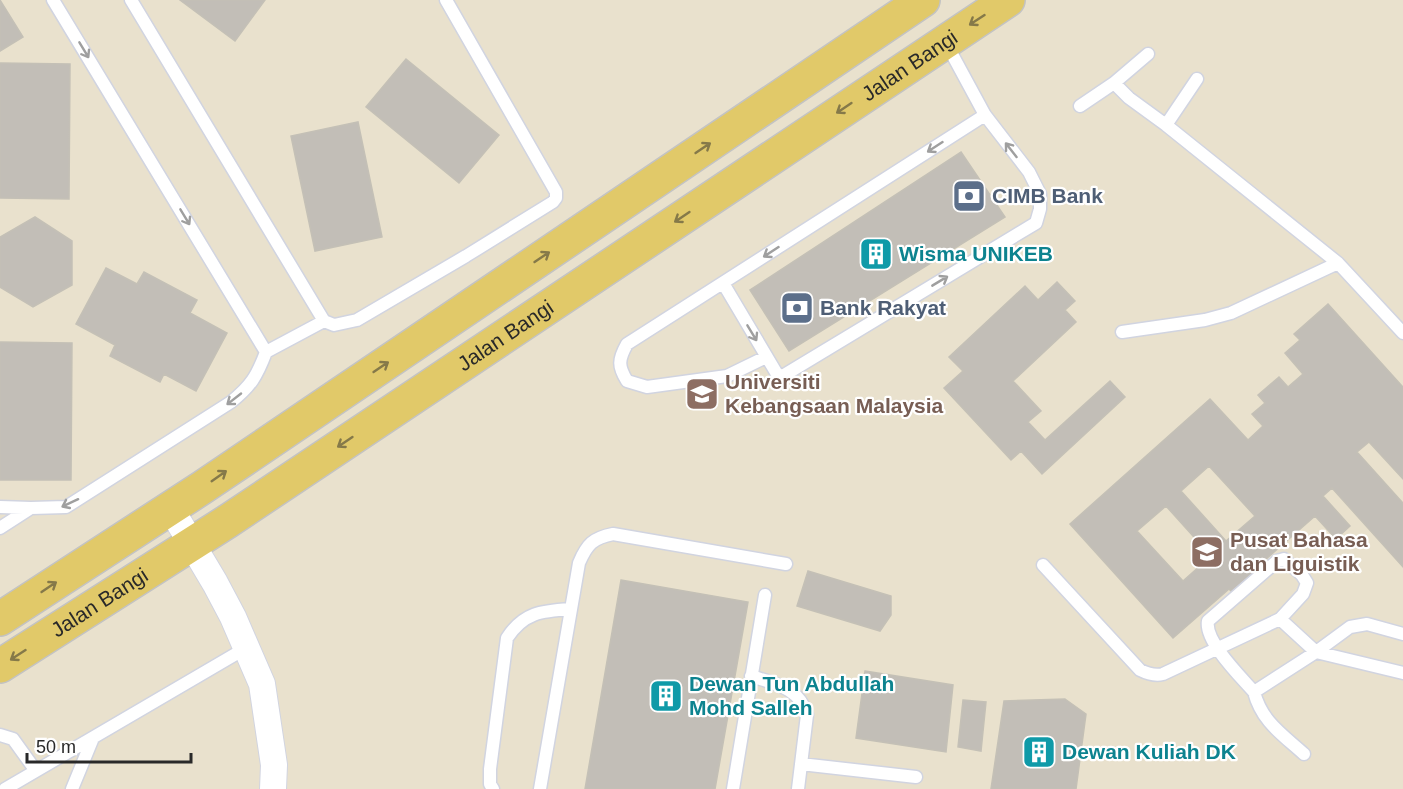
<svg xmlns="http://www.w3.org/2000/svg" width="1403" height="789" viewBox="0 0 1403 789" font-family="Arial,sans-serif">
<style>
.education{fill:#e9e1cd}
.building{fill:#c2beb7;stroke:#c4c0b6;stroke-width:1.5;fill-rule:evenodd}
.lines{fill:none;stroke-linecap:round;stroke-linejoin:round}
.lane-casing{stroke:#d1d4e0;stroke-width:15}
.street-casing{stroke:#d1d4e0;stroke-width:28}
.primary-casing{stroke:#c3c3c3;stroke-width:36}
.lane{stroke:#fff;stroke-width:12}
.street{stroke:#fff;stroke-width:26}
.primary{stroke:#e1c969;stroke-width:33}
.oneway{stroke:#857949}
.oneway2{stroke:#9f9f9f}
.labels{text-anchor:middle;stroke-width:4.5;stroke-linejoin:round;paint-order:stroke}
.street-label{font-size:21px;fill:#292929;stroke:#fff}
.service-label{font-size:21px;font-weight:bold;fill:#4e5e75;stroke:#fff;text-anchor:start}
.culture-label{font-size:21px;font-weight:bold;fill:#0d838f;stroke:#fff;text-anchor:start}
.education-label{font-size:21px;font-weight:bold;fill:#785e54;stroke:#fff;text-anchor:start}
</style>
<rect width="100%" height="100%" fill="#e9e4dc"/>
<path class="education" d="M0 0H1403V789H0Z"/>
<path class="building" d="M0 0 23 37 0 51Z
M180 0H265L235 41Z
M406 59 499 135 459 183 366 107Z
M0 63 70 64 69 199 0 198Z
M358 122 382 237 315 251 291 136Z
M961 152 1005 217 789 351 750 290Z
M35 217 72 241V285L33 307 0 287V237Z
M106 268 137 284 144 272 197 300 190 313 227 333 196 391 164 374 160 382 110 356 115 345 76 324Z
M1057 282 1075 301 1065 310 1076 322 1013 381 1041 411 1028 422 1045 440 1110 381 1125 397 1042 474 1021 451 1011 460 944 388 963 371 949 357 1025 286 1038 300Z
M1328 304 1403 387V479L1369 442 1357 452 1403 503V567L1332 488 1323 496 1350 526 1336 539 1315 516 1257 567 1262 573 1236 596 1229 589 1173 638 1070 524 1210 399 1248 440 1263 426 1252 414 1265 403 1258 395 1279 377 1288 387 1303 374 1285 353 1300 340 1294 334ZM1209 466 1255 516 1226 541 1181 491ZM1166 506 1211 556 1183 581 1137 531Z
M0 342 72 343 71 480H0Z
M808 571 891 596V615L880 631 797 606Z
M621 580 748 602 715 789H585Z
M865 671 953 685 946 752 856 738Z
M1065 699 1086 714 1076 789H991L1004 701Z
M963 700 986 702 981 751 958 747Z"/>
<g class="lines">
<defs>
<path id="lane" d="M53 0 266 352
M131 0 324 321 334 325 357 320 466 256 553 202 556 198V192L446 0
M1114 83 1148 54
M1080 106 1114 83 1129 98 1166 125 1338 263 1403 333
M1166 125 1197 79
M723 283 777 374 781 376 786 374 1036 223 1040 209V194L1029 172 985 115 946 43
M1122 332 1205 320 1231 313 1338 263
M766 357 727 376 647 387 627 381C618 366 618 360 627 344L985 115
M0 507 31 508
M0 528 31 508 66 507 231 402C251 386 257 376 266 352L324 321
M1043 565 1140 670C1148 674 1155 676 1163 674L1280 619 1303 594 1307 583 1302 575 1284 559 1277 561 1208 621C1204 641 1241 677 1254 692L1316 652 1403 673
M1280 619 1316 652 1350 627 1367 624 1403 634
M751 676C776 684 800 688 807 715L798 789
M1254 692C1262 722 1282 734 1304 754
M0 735 13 739 36 771
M801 764 916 777
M5 789 246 648
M72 789 93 738
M493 789 490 784V769L507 638C524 612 542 611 571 609
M540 789 579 563C587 544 593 538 613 534L786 564
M733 789 765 595"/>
<path id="street" d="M171 509 215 583 233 617 262 684 274 765 273 789"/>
<g id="primary">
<path d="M0 619 203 487 923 0"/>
<path id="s1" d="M0 666 228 521 1008 0"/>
</g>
</defs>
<use href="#lane" class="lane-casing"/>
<use href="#street" class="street-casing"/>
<use href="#primary" class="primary-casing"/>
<use href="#lane" class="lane"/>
<use href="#street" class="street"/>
<use href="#primary" class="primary"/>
</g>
<defs><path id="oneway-shaft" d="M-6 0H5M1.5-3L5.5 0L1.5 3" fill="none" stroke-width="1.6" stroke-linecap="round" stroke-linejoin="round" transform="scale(1.5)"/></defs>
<g class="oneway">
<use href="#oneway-shaft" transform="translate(977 20) rotate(147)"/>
<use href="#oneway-shaft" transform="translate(844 108) rotate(146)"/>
<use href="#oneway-shaft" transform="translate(703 148) rotate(-34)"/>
<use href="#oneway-shaft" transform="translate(682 217) rotate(146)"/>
<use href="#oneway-shaft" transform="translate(542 257) rotate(-34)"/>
<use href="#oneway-shaft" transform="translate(381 367) rotate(-34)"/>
<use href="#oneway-shaft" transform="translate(345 442) rotate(146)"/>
<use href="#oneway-shaft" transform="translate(219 476) rotate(-35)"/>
<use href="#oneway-shaft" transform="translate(49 587) rotate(-34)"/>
<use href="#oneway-shaft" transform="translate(18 655) rotate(147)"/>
</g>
<g class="oneway2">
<use href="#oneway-shaft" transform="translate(84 50) rotate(59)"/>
<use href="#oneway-shaft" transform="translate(935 147) rotate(147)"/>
<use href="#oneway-shaft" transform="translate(1011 150) rotate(-128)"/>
<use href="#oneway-shaft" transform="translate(185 217) rotate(59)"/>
<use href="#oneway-shaft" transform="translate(771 252) rotate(147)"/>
<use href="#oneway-shaft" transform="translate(940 281) rotate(-31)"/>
<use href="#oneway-shaft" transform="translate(752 333) rotate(59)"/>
<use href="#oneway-shaft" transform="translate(234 399) rotate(142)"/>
<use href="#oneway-shaft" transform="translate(70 503) rotate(155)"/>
</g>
<defs>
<symbol id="bank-square" viewBox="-11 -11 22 22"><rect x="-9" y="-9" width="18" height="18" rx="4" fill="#5c6f8a" stroke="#fff"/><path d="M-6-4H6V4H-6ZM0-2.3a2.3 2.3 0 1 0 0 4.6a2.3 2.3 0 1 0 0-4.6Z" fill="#fff"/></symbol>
<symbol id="building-square" viewBox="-11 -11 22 22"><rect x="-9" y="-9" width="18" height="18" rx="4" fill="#0f9aa8" stroke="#fff"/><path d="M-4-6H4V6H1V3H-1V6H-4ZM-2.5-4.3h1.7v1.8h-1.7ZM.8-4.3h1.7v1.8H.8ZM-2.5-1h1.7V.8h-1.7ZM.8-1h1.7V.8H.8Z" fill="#fff"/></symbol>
<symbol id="university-square" viewBox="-11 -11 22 22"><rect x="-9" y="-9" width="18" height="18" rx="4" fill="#8d6e63" stroke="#fff"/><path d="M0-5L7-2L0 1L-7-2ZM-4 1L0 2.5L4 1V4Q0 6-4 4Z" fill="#fff"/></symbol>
</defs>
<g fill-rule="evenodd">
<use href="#bank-square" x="950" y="177" width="38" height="38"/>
<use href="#building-square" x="857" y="235" width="38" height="38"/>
<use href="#bank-square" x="778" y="289" width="38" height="38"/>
<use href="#university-square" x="683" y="375" width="38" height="38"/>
<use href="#university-square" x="1188" y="533" width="38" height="38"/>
<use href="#building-square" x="647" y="677" width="38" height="38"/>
<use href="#building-square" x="1020" y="733" width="38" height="38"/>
</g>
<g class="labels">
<g class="street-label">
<text dy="7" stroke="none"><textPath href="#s1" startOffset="1090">Jalan Bangi</textPath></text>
<text dy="7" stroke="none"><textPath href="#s1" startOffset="604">Jalan Bangi</textPath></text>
<text dy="7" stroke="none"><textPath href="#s1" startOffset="118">Jalan Bangi</textPath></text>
</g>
<g class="service-label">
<text x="992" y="203">CIMB Bank</text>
<text x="820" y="315">Bank Rakyat</text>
</g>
<g class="culture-label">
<text x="899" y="261">Wisma UNIKEB</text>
<text x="689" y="691">Dewan Tun Abdullah<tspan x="689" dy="24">Mohd Salleh</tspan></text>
<text x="1062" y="759">Dewan Kuliah DK</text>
</g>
<g class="education-label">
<text x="725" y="389">Universiti<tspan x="725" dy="24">Kebangsaan Malaysia</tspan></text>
<text x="1230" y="547">Pusat Bahasa<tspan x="1230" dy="24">dan Liguistik</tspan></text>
</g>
</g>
<path d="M27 753v9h164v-9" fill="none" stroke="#292929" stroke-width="3"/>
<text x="36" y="753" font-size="18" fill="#292929" stroke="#ffffff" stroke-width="4.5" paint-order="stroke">50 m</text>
</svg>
